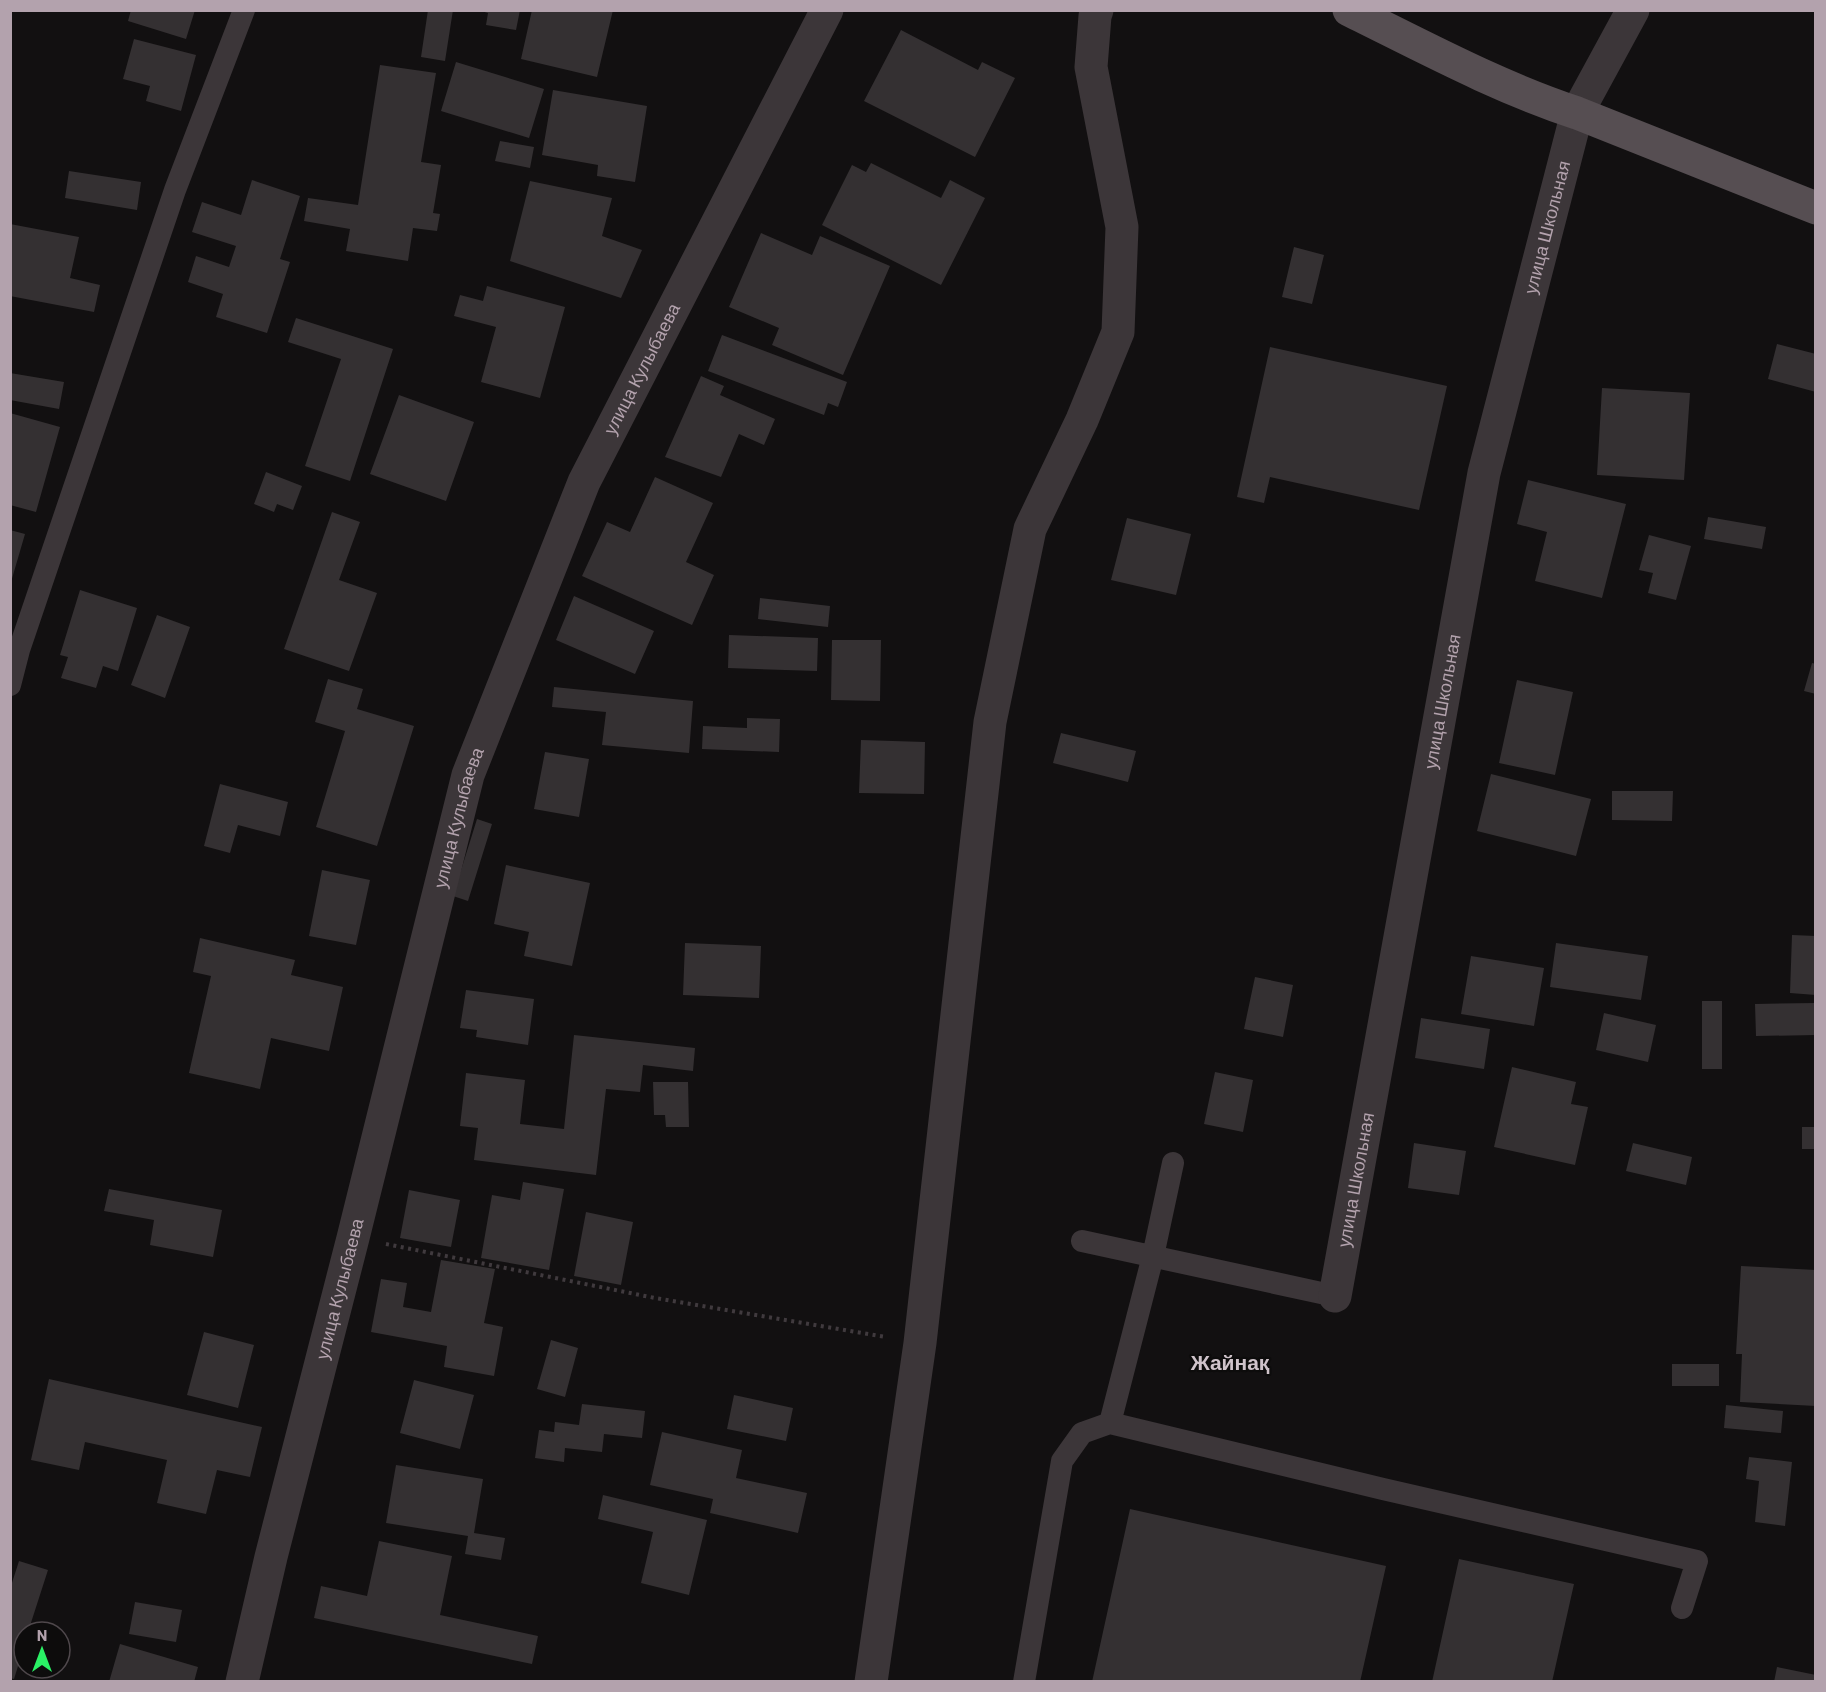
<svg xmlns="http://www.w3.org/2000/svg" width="1826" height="1692" viewBox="0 0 1826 1692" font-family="Barlow,sans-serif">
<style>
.building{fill:#343032}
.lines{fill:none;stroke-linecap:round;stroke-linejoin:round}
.path{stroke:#403a3e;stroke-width:4;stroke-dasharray:3 4.5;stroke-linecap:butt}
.lane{stroke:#3c3639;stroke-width:22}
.street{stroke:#3c3639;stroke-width:33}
.primary{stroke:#564e52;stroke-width:33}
.labels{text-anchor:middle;stroke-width:4.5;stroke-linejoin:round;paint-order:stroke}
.street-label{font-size:18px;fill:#b3a2ad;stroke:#0d0c0c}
.quarter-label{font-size:21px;font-weight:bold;fill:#cfc3ca;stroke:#0d0c0c}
</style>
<rect width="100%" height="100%" fill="#121011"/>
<path class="building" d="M131 10H195L186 39 128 21Z
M428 10H453L445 61 421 57Z
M478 10H520L516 30 486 25 488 13Z
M532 10H613L597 77 521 59Z
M901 30 978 70 982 62 1015 78 975 157 864 101Z
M134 39 196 55 181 111 146 101 150 86 123 79Z
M456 62 544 89 529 138 441 111Z
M380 65 436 73 421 162 441 165 433 213 440 214 437 231 413 228 408 261 346 251 350 229 304 221 308 198 358 205Z
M553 90 647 106 635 182 597 176 598 165 542 155Z
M500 141 534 147 530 168 495 161Z
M871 163 941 198 950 180 985 198 941 285 822 225 852 165 866 172Z
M69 171 141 182 137 210 65 198Z
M252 180 300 196 280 259 290 262 267 333 216 317 223 294 188 282 196 256 229 267 236 246 192 232 202 202 241 215Z
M530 181 612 198 602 236 642 250 621 298 510 261Z
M10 224 79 237 70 278 100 285 94 312 10 296Z
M761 233 812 255 820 236 890 266 843 375 772 345 779 328 729 307Z
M1294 247 1324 255 1312 304 1282 297Z
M487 286 565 307 540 398 481 382 496 327 454 316 460 295 483 301Z
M296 318 393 349 350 481 305 466 341 359 288 342Z
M722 335 847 382 838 407 828 403 824 415 708 371Z
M1777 344 1816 354V392L1768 379Z
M1270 347 1447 386 1419 510 1270 477 1264 503 1237 497Z
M10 373 64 382 59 409 10 400Z
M701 376 724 386 720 395 775 419 764 445 739 434 721 477 665 457Z
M1602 388 1690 393 1684 480 1597 475Z
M399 395 474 422 446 501 370 474Z
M10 413 60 427 36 512 10 505Z
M266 472 302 486 293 510 277 504 274 512 254 504Z
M655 477 713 503 686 562 714 575 692 625 582 576 607 522 630 532Z
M1528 480 1626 504 1602 598 1535 581 1547 532 1517 524Z
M332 512 360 522 339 580 377 593 349 671 284 649Z
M1708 517 1766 527 1762 549 1704 539Z
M1127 518 1191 534 1176 595 1111 580Z
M10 530 25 534 11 582H10Z
M1649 535 1691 546 1676 600 1648 593 1653 573 1639 570Z
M80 590 137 608 118 671 103 666 96 688 61 678 68 657 60 655Z
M574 596 654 631 635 674 556 640Z
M760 598 830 606 828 627 758 619Z
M157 615 190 627 165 698 131 685Z
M729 635 818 638 817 671 728 668Z
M832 640H881L880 701 831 700Z
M1812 663 1816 664V694L1804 691Z
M328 679 363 689 357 709 414 726 377 846 316 827 345 731 315 722Z
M1517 680 1573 692 1555 775 1499 763Z
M554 687 693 701 689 753 602 745 606 712 552 707Z
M747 718 780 719 779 752 702 749 703 726 747 728Z
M1061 733 1136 751 1128 782 1053 763Z
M861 740 925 742 924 794 859 793Z
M545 752 589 759 579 817 534 809Z
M1491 774 1591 799 1576 856 1477 831Z
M220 784 288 802 280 836 238 825 230 853 204 846Z
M1612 791H1673L1672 821 1612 820Z
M477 819 492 824 468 901 453 896Z
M506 865 590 883 572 966 524 956 529 932 494 924Z
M322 870 370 880 356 945 309 936Z
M1792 935 1816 936V995L1790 993Z
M200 938 295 960 291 975 343 987 329 1051 271 1038 260 1089 189 1073 211 976 193 972Z
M685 943 761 946 759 998 683 995Z
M1556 943 1648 956 1641 1000 1550 987Z
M1471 956 1544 968 1534 1026 1461 1014Z
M1255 977 1293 985 1283 1037 1244 1029Z
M466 990 534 999 528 1045 476 1037 477 1030 460 1028Z
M1702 1001H1722V1069H1702Z
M1816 1003V1035L1756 1036 1755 1004Z
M1604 1013 1656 1025 1648 1062 1596 1050Z
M1421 1018 1490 1029 1484 1069 1415 1058Z
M574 1035 695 1048 693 1071 643 1065 640 1092 606 1089 596 1175 474 1160 478 1128 460 1126 466 1073 525 1080 520 1124 564 1129Z
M1512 1067 1576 1082 1571 1104 1588 1107 1575 1165 1494 1147Z
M1215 1072 1253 1080 1243 1132 1204 1124Z
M653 1082H688L689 1127H666L665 1115H654Z
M1802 1127H1816V1149H1802Z
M1414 1143 1466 1151 1459 1195 1408 1188Z
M1633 1143 1692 1157 1686 1185 1626 1171Z
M523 1182 564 1189 549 1270 481 1258 492 1195 520 1200Z
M109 1189 222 1210 213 1257 150 1245 154 1220 104 1211Z
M409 1190 460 1200 451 1247 400 1238Z
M586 1212 633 1222 621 1285 574 1276Z
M441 1260 495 1269 484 1323 503 1327 494 1376 444 1367 447 1346 371 1332 381 1279 407 1283 403 1307 431 1312Z
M1741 1266 1816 1270V1406L1740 1402 1742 1354H1736Z
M204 1332 254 1345 238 1408 187 1395Z
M551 1340 578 1348 565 1397 537 1389Z
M1672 1364H1719V1386H1672Z
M49 1379 262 1427 250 1477 217 1470 206 1514 157 1503 167 1460 85 1442 79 1470 31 1460Z
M414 1380 474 1395 460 1449 400 1433Z
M734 1395 793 1408 786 1441 727 1429Z
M582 1404 645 1411 642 1438 604 1434 602 1452 565 1448 564 1462 535 1458 539 1430 554 1432 555 1422 579 1425Z
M1726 1405 1783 1411 1781 1433 1724 1428Z
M662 1432 742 1450 736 1478 807 1493 798 1533 710 1513 713 1499 650 1485Z
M1749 1457 1792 1462 1785 1526 1755 1522 1759 1481 1746 1479Z
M396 1465 483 1479 474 1533 505 1538 501 1560 465 1554 468 1536 386 1523Z
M603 1495 707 1520 689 1595 641 1583 653 1532 598 1519Z
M1130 1509 1386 1566 1360 1682H1092Z
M379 1541 452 1556 440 1615 538 1636 532 1664 314 1618 321 1586 367 1596Z
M1459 1559 1574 1584 1552 1682H1432Z
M19 1561 48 1570 28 1632H24V1647L14 1679 10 1678V1589Z
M135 1602 182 1610 176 1642 129 1634Z
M120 1644 198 1667 194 1682H109Z
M1777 1667 1816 1675V1682H1774Z"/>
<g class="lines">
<path class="path" d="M386 1244 655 1298 886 1337"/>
<path class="lane" d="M10 685 19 650 175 190 244 10
M1082 1241 1335 1296
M1110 1423 1153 1256 1173 1163
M1024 1682 1062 1461 1082 1433 1110 1423 1383 1489 1697 1561 1682 1608"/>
<g class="street">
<path id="s1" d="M1335 1296 1484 473 1577 113 1633 10"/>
<path id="s2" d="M242 1682 271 1557 353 1238 468 775 584 482 827 10"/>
<path d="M871 1682 920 1343 990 722 1030 529 1082 420 1118 332 1122 227 1091 67 1095 16 1097 10"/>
</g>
<path class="primary" d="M1349 10C1424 47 1498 87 1577 113L1816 208"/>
</g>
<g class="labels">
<g class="street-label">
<text dy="6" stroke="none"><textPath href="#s1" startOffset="1090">улица Школьная</textPath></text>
<text dy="6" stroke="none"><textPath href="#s2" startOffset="1377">улица Кулыбаева</textPath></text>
<text dy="6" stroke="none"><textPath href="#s1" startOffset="604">улица Школьная</textPath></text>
<text dy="6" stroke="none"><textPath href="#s2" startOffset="891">улица Кулыбаева</textPath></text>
<text dy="6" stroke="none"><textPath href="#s1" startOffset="118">улица Школьная</textPath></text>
<text dy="6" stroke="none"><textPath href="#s2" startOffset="405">улица Кулыбаева</textPath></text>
</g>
<g class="quarter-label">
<text x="1230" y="1370">Жайнақ</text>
</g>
</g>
<rect width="1826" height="1692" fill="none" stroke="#b3a2ad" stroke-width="24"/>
<g transform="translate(42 1650)"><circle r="28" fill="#0d0c0c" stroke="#4f484c" stroke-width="1.5"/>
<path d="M0-4.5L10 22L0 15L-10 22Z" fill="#2af165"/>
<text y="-9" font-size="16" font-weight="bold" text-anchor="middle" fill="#b3a2ad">N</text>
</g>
</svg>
